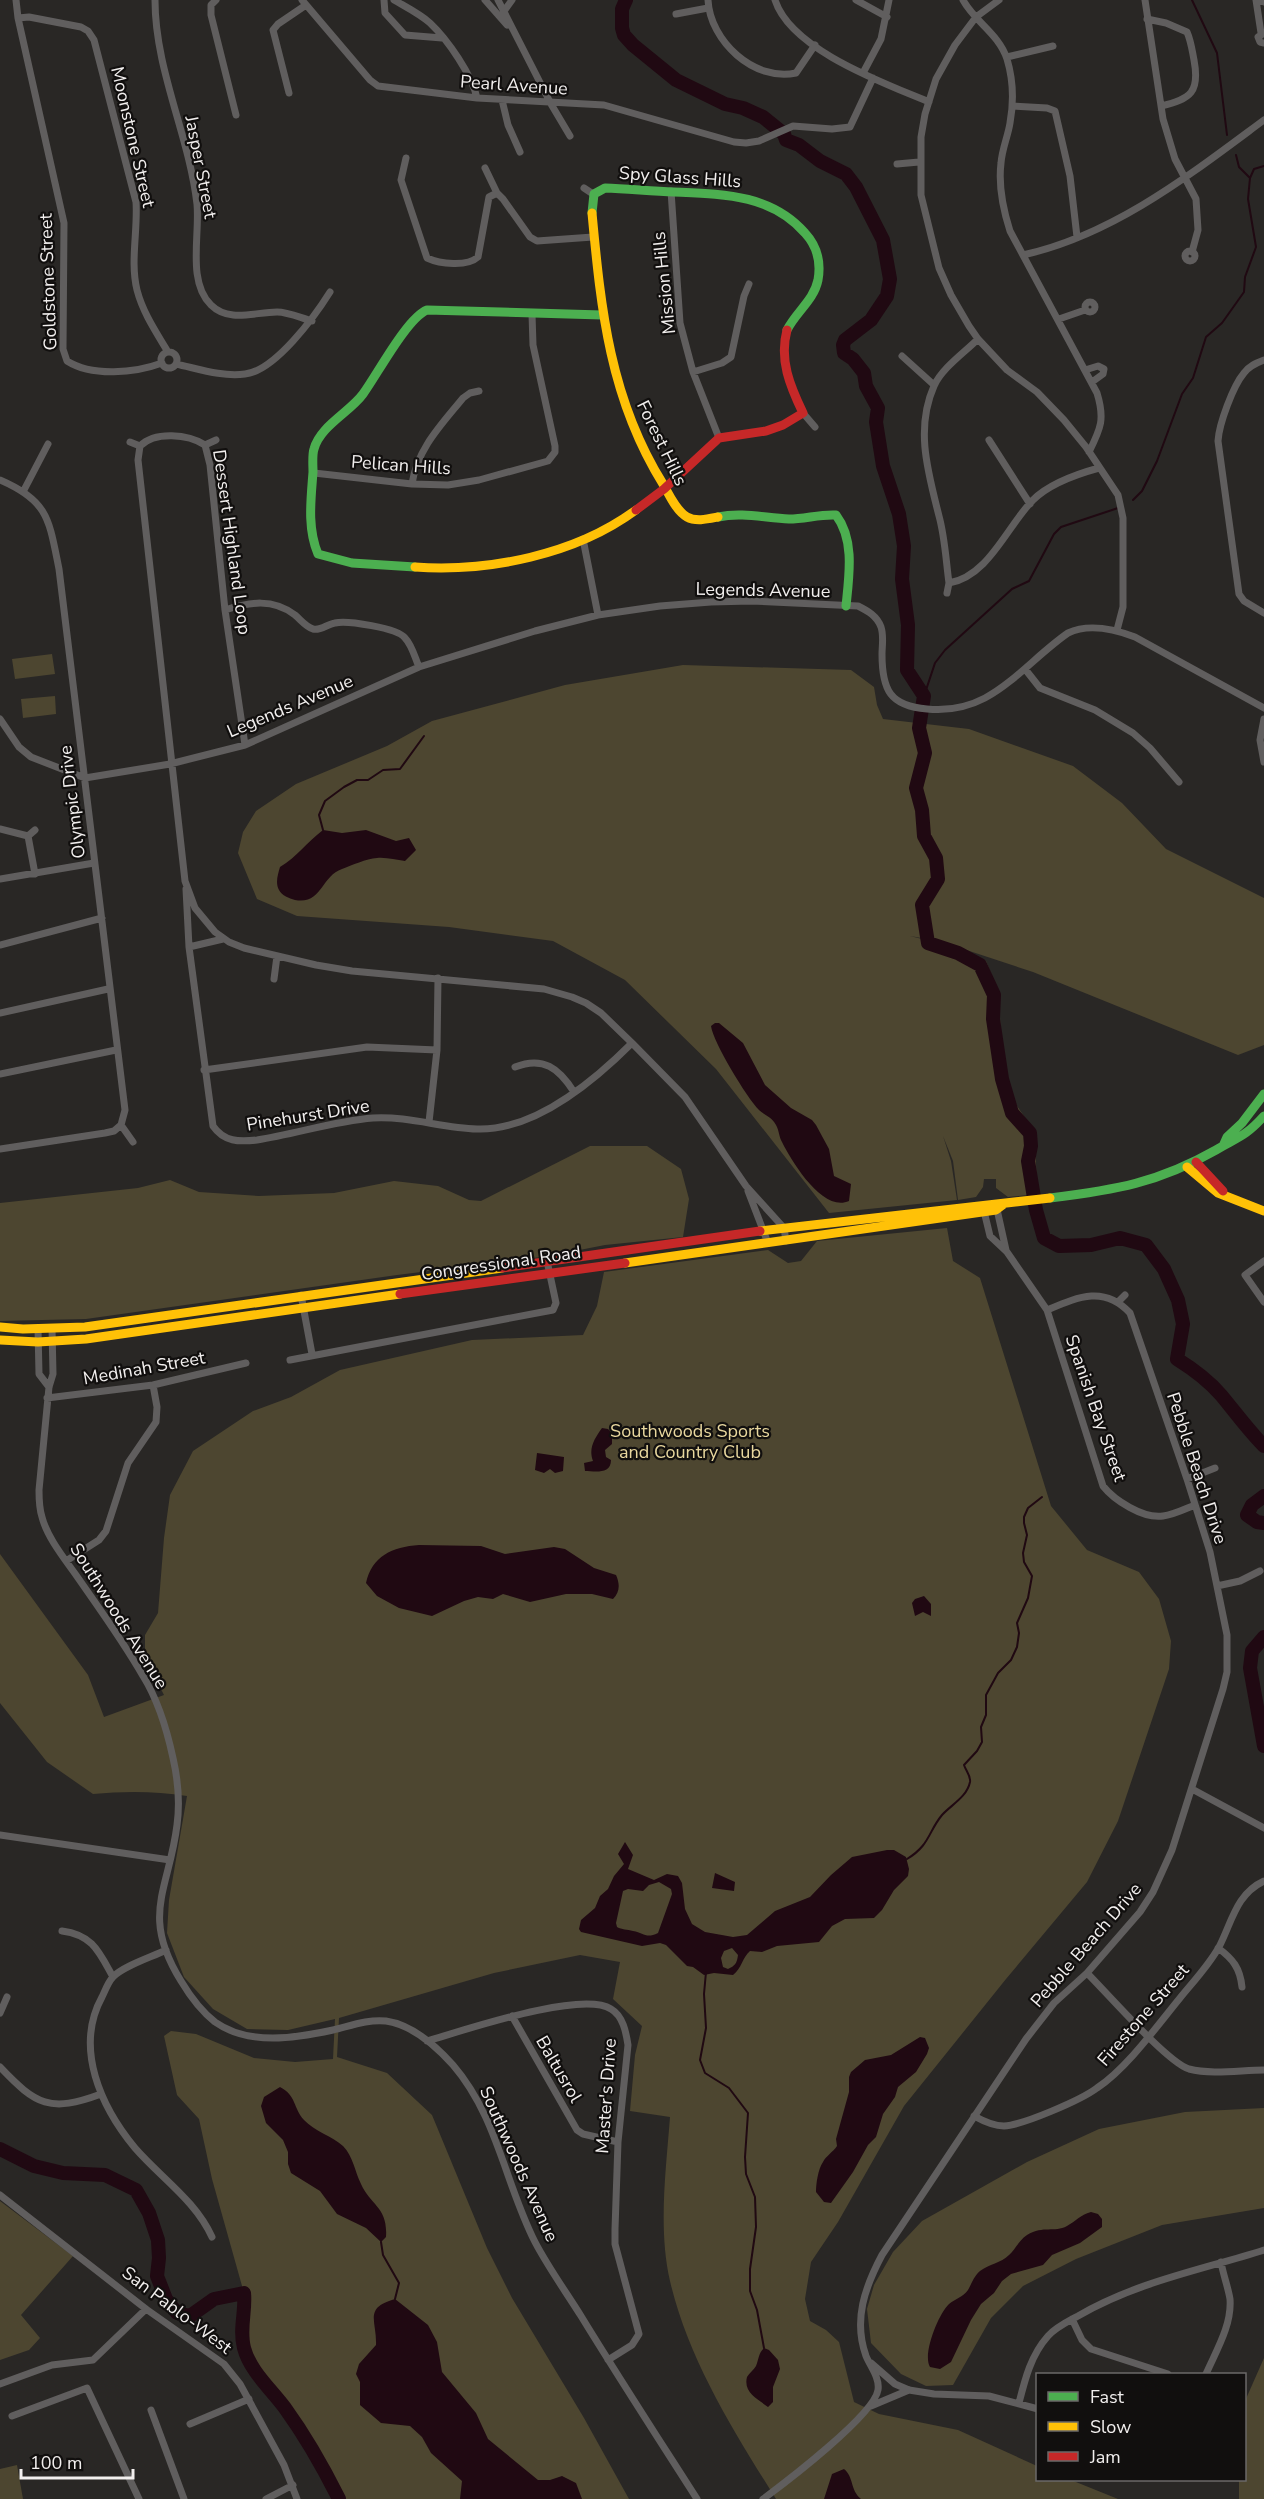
<svg xmlns="http://www.w3.org/2000/svg" width="1264" height="2499" viewBox="0 0 1264 2499" font-family="'Nunito Sans',sans-serif">
<style>
.green{fill:#4d4630}
.water{fill:#200912;fill-rule:evenodd}
.lines{fill:none;stroke-linecap:round;stroke-linejoin:round}
.stream{stroke:#200912;stroke-width:2}
.river{stroke:#200912;stroke-width:14}
.street{stroke:#605e5e;stroke-width:7}
.fast{stroke:#4caf50;stroke-width:9}
.slow{stroke:#ffc107;stroke-width:9}
.jam{stroke:#c62828;stroke-width:9}
.labels{text-anchor:middle;stroke-width:4.5;stroke-linejoin:round;paint-order:stroke}
.street-label{font-size:18px;fill:#f2efee;stroke:#110f0e}
.park-label{font-size:18px;fill:#e8d79e;stroke:#110f0e}
</style>
<rect width="100%" height="100%" fill="#292725"/>
<path class="green" d="M52 654 55 674 15 679 12 659Z
M683 665 851 670 874 687 877 705 883 719 969 729 1073 766 1122 803 1166 849 1264 898V1045L1238 1055 1033 972 939 941 910 936 950 946 986 961 998 990 1001 1032 1008 1085 1017 1106 1035 1132 1037 1194 1008 1197 996 1188V1179H984L983 1187 976 1197 958 1200 953 1161 943 1136 951 1161 957 1200 829 1213 716 1069 625 980 553 941 449 927 297 916 257 899 238 853 243 832 256 811 296 784 387 746 432 721 565 685Z
M55 696 56 714 23 718 21 699Z
M590 1146H647L681 1169 689 1199 683 1237 605 1245 549 1256 397 1275 86 1319 0 1321V1203L138 1188 170 1180 199 1192 259 1196 334 1193 394 1181 438 1186 469 1200 481 1201Z
M947 1228 953 1261 980 1278 1051 1506 1087 1550 1139 1572 1159 1599 1171 1641 1169 1669 1118 1821 1087 1882 1006 1979 904 2106 838 2222 811 2262 805 2299 810 2321 826 2330 839 2342 854 2402 879 2414 958 2430 1037 2466 1038 2480H1071L1118 2499H776C734 2432 688 2359 670 2281 658 2229 666 2170 670 2117L630 2111 635 2055 642 2026 613 1999 620 1962 580 1955 494 1973 339 2018 337 2057 387 2073 432 2115 487 2248 512 2298 584 2418 629 2499H339C323 2467 306 2437 285 2408 271 2389 250 2371 244 2348 239 2329 246 2311 244 2293L212 2179 199 2119 177 2095 164 2036 171 2031 196 2034 254 2058 295 2062 333 2059 335 2019 288 2030 247 2029 213 2009 184 1977 167 1933 169 1900 187 1796C156 1791 124 1791 93 1794L47 1762 0 1703V1554L88 1675 104 1717 164 1695 145 1658V1635L158 1613 164 1538 170 1495 193 1451 253 1411 291 1397 340 1370 472 1340 583 1335 597 1306 604 1272 768 1250 788 1263 801 1261 817 1241Z
M1264 2108V2208L1162 2225 1076 2259 1023 2286 991 2318 953 2385 926 2386 901 2374 871 2343 867 2309 874 2285 893 2252 922 2221 1027 2162 1099 2129 1185 2112Z
M0 2201 73 2256 21 2315 40 2338 29 2350 0 2360Z
M1264 2358V2499H1239V2480H1244L1245 2401Z
M17 2465 23 2499H0V2469Z"/>
<path class="water" d="M323 830 342 833 366 830 396 841 409 838 416 850 405 861C396 860 386 857 377 858 366 859 352 865 342 869 321 876 322 905 295 900 289 898 282 896 279 890 275 883 278 874 280 867 297 857 307 842 323 830Z
M715 1023H719L743 1043 765 1085 791 1108 812 1120 816 1125 829 1149 834 1176 851 1184 849 1201C823 1213 792 1162 782 1142 779 1137 779 1130 776 1125 772 1117 764 1115 759 1110 747 1098 713 1042 711 1026Z
M602 1428 608 1429 612 1433V1444L605 1450 606 1457 611 1460C611 1475 594 1471 585 1471L584 1463 593 1461C588 1448 595 1438 602 1428Z
M537 1453 564 1457 563 1471 555 1473 550 1469 544 1473 535 1470Z
M419 1545 481 1546 505 1554 554 1547 565 1549 594 1568 616 1575C620 1584 620 1592 613 1599L592 1594H566L530 1602 503 1594 493 1599 478 1597 464 1601 432 1616 399 1608 377 1596 366 1583C372 1556 392 1547 419 1545Z
M924 1596 931 1604V1616L923 1612 915 1616 912 1603 915 1599Z
M625 1842 633 1855 628 1869 654 1880 667 1874 678 1876 682 1883 685 1909 692 1924 705 1932 733 1937 747 1935 775 1911 810 1897 831 1875 852 1857 887 1850H894L906 1857 909 1869 908 1876 894 1890 882 1910 874 1918 845 1919 832 1926 819 1942 777 1946 762 1952 750 1951C742 1958 742 1968 733 1975L714 1973 704 1975 693 1967 687 1966 666 1945 660 1943 642 1946 581 1932 579 1929 581 1920 595 1908 600 1896 608 1889 614 1876 624 1864 618 1854ZM659 1882 671 1889 672 1894 658 1933C646 1939 644 1933 633 1931 627 1929 622 1930 617 1927L616 1923 623 1891 628 1889 643 1891 649 1885ZM732 1948 738 1955C737 1963 735 1966 728 1969L723 1967 721 1958 724 1951Z
M715 1873 735 1882 734 1891 712 1888Z
M920 2037 925 2038 929 2048 927 2054 916 2072 898 2087 895 2097 883 2114 876 2137 868 2145 853 2172 831 2203 824 2202 816 2192C816 2184 818 2169 823 2162 826 2156 833 2152 837 2146L836 2139 849 2092V2077L851 2072 865 2060 891 2055Z
M280 2087C297 2096 293 2108 304 2120 314 2131 332 2136 343 2146 353 2156 355 2172 361 2184 371 2206 388 2207 386 2237L381 2242 366 2228 337 2214 320 2191 291 2173 288 2164V2152L283 2140 266 2123 261 2106 264 2097Z
M1091 2212 1098 2214 1102 2219V2227L1080 2243 1052 2255 1043 2265 1011 2274 1002 2281 994 2293 981 2304 971 2320 951 2362 940 2369 930 2367C922 2354 939 2313 949 2304 955 2299 963 2297 968 2290 972 2283 974 2276 980 2271 989 2264 1001 2263 1009 2255 1016 2249 1019 2240 1027 2235 1044 2225 1054 2233 1067 2226 1076 2221 1080 2215 1091 2212Z
M395 2299 428 2325 437 2342 442 2372 476 2413 488 2439 538 2480H550L562 2476 576 2483 582 2499H460L462 2481 431 2453 422 2437 410 2426 381 2423 360 2405V2382L356 2374 359 2364 376 2345C377 2321 363 2308 395 2299Z
M764 2348 769 2350 778 2360 780 2369 773 2387V2402L768 2407C758 2399 743 2393 747 2377 749 2373 754 2370 756 2366 759 2359 758 2354 764 2348Z
M844 2469C854 2477 850 2490 861 2499H824L832 2474Z"/>
<g class="lines">
<path class="stream" d="M1192 0 1217 53 1227 135
M1236 155 1239 167 1250 178
M1133 500 1142 491 1157 461 1182 394 1193 378 1206 337 1222 323 1244 292 1245 277 1256 247 1248 199 1250 178 1254 169 1264 166
M924 696 935 663 945 650 1012 589 1029 581 1054 534 1061 527 1118 508
M323 830 319 815 325 801 344 787 357 780H368L383 770 400 769 424 736
M907 1859C930 1845 928 1832 942 1815 951 1805 967 1797 970 1782 971 1776 966 1771 964 1765L977 1751 982 1742 981 1727 986 1715V1695L998 1673 1011 1660 1017 1647 1019 1633 1017 1623 1028 1598 1032 1576 1024 1562 1023 1553 1027 1535 1024 1523V1517L1028 1508 1042 1497
M706 1972 704 1994 706 2028 700 2060 705 2073 729 2088 748 2113 745 2157 746 2174 755 2197 756 2227 750 2269V2291L757 2310 764 2348
M381 2242 383 2255 399 2283 395 2299"/>
<path class="river" d="M626 0 622 9V28L624 35 633 45 676 80 725 104 743 108 763 117 784 134 786 140 799 145 820 161 846 174 856 187 883 240 890 279 887 296 871 320 845 340 843 345 844 353 853 359 864 373 866 386 878 408 876 422 883 466 899 514 904 546 902 579 908 625 907 670 924 696 919 728 925 753 916 788 922 810 924 836 936 858 938 879 922 905 928 943 958 953 980 965 994 995 993 1019 1002 1079 1012 1113 1030 1133 1031 1146 1028 1161 1036 1210 1044 1238 1059 1246 1091 1245 1120 1238 1146 1245 1164 1269 1178 1300 1183 1324 1177 1359C1193 1369 1209 1381 1221 1395 1236 1413 1248 1430 1264 1446
M1264 1496 1252 1505 1247 1515 1257 1522 1264 1523
M1264 1637 1252 1651 1250 1668 1264 1746
M0 2149 34 2166 63 2173 105 2175 136 2190 149 2213 158 2240 159 2258 157 2276 166 2299 177 2313 190 2316 214 2299 244 2293C246 2311 239 2329 244 2348 250 2371 271 2389 285 2408 306 2437 323 2467 339 2499"/>
<path class="street" d="M16 0 18 18 64 223 63 349 67 361C92 377 135 373 162 363
M155 0C155 70 189 135 197 204 200 235 187 282 211 305 229 323 255 312 277 312 288 312 301 318 312 321
M216 0 211 5V15L236 115
M302 0 370 80 378 86 477 98 604 105 734 142 746 143 759 141 793 126 832 129 850 127 873 78
M384 0 385 13 405 35 442 38
M394 0C406 7 420 14 430 23 448 40 472 75 477 98
M485 0 507 25
M498 0 551 104 570 136
M708 0C710 41 754 82 796 73L815 45
M775 0C791 50 884 83 929 102
M856 0 887 17
M963 0C975 22 999 34 1007 59 1013 79 1014 101 1010 123 1008 136 1002 149 1001 163 998 187 1003 209 1010 231L1097 393C1105 419 1101 428 1089 452
M999 0 976 17 955 45 936 79 925 114 921 137V195L939 268 951 295 969 326 978 339 1007 370 1037 392 1064 420 1086 447 1118 495 1123 518V607L1117 630
M1145 0 1163 119 1175 159 1196 199 1198 230 1192 252
M1256 0 1261 33
M1258 0 1264 2
M502 14 512 0
M676 14 708 8
M18 18 29 17 81 27 88 31 94 40 136 202C138 230 130 262 137 290 143 313 156 332 168 352
M1147 19 1166 23 1187 32C1191 41 1192 50 1194 60 1200 92 1191 99 1161 106
M1264 33 1258 37 1260 42 1264 43
M1007 57 1053 46
M863 73 881 39 889 0
M289 93 273 30 278 24 306 5
M502 100 508 125 520 152
M1012 106 1047 108 1055 111 1070 176 1077 237
M406 158 401 180 427 258C440 264 467 267 478 257L489 197 497 193 503 199 530 237 537 241 593 237
M897 164 919 162
M485 168 497 193
M584 188 593 194
M671 191 680 323 693 372 719 438
M1185 256a5 5 0 1 1 10 0a5 5 0 1 1-10 0Z
M1023 255C1114 235 1191 174 1264 120
M1085 307a5 5 0 1 1 10 0a5 5 0 1 1-10 0Z
M1059 319 1085 310
M978 339C964 353 942 368 934 386 915 429 928 472 939 516 945 538 946 561 949 583 989 576 1007 526 1033 500 1049 484 1077 474 1099 468
M161 360a8 8 0 1 1 16 0a8 8 0 1 1-16 0Z
M902 356 934 385
M1264 360C1256 363 1249 366 1244 373 1233 386 1219 424 1218 441L1239 594 1244 601 1264 613
M176 364C199 369 222 377 245 374 275 371 315 316 330 292
M1085 370 1098 366 1104 369 1103 374 1092 382
M693 372 722 363 731 357 744 296 749 284
M803 413 815 427
M989 440 1030 504
M130 442 140 446
M205 445 216 440
M314 473 412 484 448 485 479 480 548 461 555 452V446L533 345 532 314
M0 480C49 501 49 520 59 569L125 1110 121 1125
M412 484C417 449 442 424 463 398L470 393 479 391
M24 490 48 444
M583 539 598 615
M947 593 949 583
M225 610C249 602 273 598 295 615 301 620 305 626 313 629 321 631 327 624 335 623 346 620 398 628 405 638 412 645 415 658 419 667
M1025 669 1040 688 1095 710 1133 733 1150 748 1179 782
M0 719 19 747 31 757 85 778 170 764 245 745 419 667 535 631 598 615 660 606 711 602 751 601 858 606C868 611 877 616 881 627 884 636 882 646 882 654 882 690 890 706 927 709 947 711 966 708 985 698 1016 681 1039 653 1068 633 1089 623 1114 629 1135 637L1264 708
M1264 719 1260 740 1264 762
M245 745 225 610 210 465 205 445C188 434 155 431 140 446L138 460 185 881 195 908 215 932 229 942 244 948 316 965 352 971 544 989 572 997 586 1003 601 1013 632 1043 685 1097 746 1186 784 1228 786 1241
M0 829 28 836 35 874
M28 836 35 830
M0 879 94 863
M186 889 189 947 213 1126C224 1142 239 1142 257 1140 296 1134 334 1121 373 1118 409 1116 442 1128 477 1129 535 1131 594 1081 632 1043
M0 945 102 918
M189 947 223 939
M274 979 277 956
M0 1013 108 989
M515 1067C543 1056 559 1068 574 1092
M204 1070 367 1047 437 1050
M0 1074 116 1050
M429 1122 437 1050 438 978
M121 1125 133 1142
M0 1149 105 1133 114 1131 121 1125
M748 1191 768 1243
M996 1205 1006 1250
M983 1207 990 1236 1007 1252 1047 1310 1103 1486C1114 1500 1143 1519 1163 1516 1173 1515 1185 1509 1195 1505
M1264 1261 1245 1275 1264 1302
M301 1295 312 1354
M1119 1301 1125 1295
M52 1328 53 1374 49 1387 39 1490C39 1499 39 1508 42 1517 47 1537 64 1558 76 1575 99 1608 123 1641 143 1676 158 1700 167 1730 173 1758 178 1780 180 1803 177 1825 169 1890 140 1915 181 1981 190 1996 201 2011 215 2022 249 2046 296 2038 333 2030 350 2026 368 2019 386 2021 413 2025 436 2046 453 2065 497 2116 505 2183 535 2242 548 2267 566 2292 581 2316 619 2378 658 2438 697 2499
M38 1329 39 1374 49 1387
M290 1360 553 1310 556 1303 547 1261
M47 1398 153 1385 246 1363
M1187 1479 1215 1468
M66 1561 99 1540 106 1531 128 1463 156 1422 157 1407 153 1385
M1217 1586 1240 1581 1260 1571
M1192 1789 1264 1828
M0 1835 170 1860
M62 1931C93 1935 99 1952 113 1977
M1218 1948C1233 1959 1240 1968 1242 1987
M166 1950C152 1957 123 1966 113 1977 108 1982 105 1991 102 1997 74 2048 101 2107 135 2148 161 2178 195 2200 212 2237
M1087 1973C1107 1993 1167 2062 1189 2069 1212 2075 1241 2070 1264 2070
M0 2013 7 1997
M512 2016 577 2130 583 2134 618 2142
M427 2041C462 2031 581 1990 611 2009 623 2016 626 2032 628 2045L618 2142 615 2229V2244L639 2334 632 2345 608 2360
M0 2067C36 2105 50 2113 101 2094
M974 2116C983 2121 993 2126 1004 2126 1023 2125 1081 2100 1097 2088 1127 2068 1157 2026 1180 1998 1193 1982 1209 1965 1219 1947 1232 1922 1236 1894 1264 1881
M0 2195 146 2309 224 2364 240 2384 284 2465 297 2499
M1072 2319 1082 2340 1091 2349 1168 2374
M871 2363 895 2384 909 2390 934 2394 989 2396 1038 2409
M1206 2374C1216 2351 1232 2325 1230 2299 1228 2287 1223 2274 1221 2262
M0 2384 52 2365 93 2360 146 2309
M1019 2403C1025 2379 1031 2355 1048 2336 1056 2327 1067 2322 1078 2316 1136 2282 1201 2270 1264 2250
M871 2406 909 2390
M151 2410 184 2499
M12 2416 87 2388 139 2499
M190 2424 249 2399
M266 2499 293 2485
M763 2499C786 2482 874 2415 878 2390 880 2378 870 2366 866 2356 853 2320 865 2287 882 2255L1026 2039 1054 2003 1087 1973 1140 1912 1153 1892 1172 1850 1223 1689 1227 1672V1635L1210 1552 1187 1479 1130 1313C1104 1285 1078 1297 1047 1310"/>
<path class="fast" d="M592 213 594 194 605 188C628 189 651 191 674 192 722 194 771 194 805 233 817 246 821 263 818 280 814 300 796 312 787 330
M718 517C742 512 765 518 789 519 805 519 820 514 836 515 855 540 849 576 846 606
M415 567 352 563 318 554C307 528 311 499 313 472 313 465 312 455 314 449 320 426 350 412 363 394 377 375 407 318 427 310L602 315
M1223 1146 1227 1137 1242 1123 1264 1094
M1050 1198C1115 1190 1158 1183 1216 1150 1238 1137 1245 1137 1264 1116"/>
<path class="slow" d="M592 213C601 310 610 399 663 484 669 494 676 511 687 517 696 522 708 519 718 517
M415 567C489 572 575 555 636 510
M1187 1167 1218 1193 1264 1211
M760 1231 1050 1198
M625 1263 996 1210 1004 1204
M0 1327 23 1329 85 1327 502 1268
M0 1340 38 1342 86 1339 400 1294"/>
<path class="jam" d="M636 510 664 489 719 438 766 431 783 425 803 413C790 386 779 360 787 330
M1196 1162 1223 1191
M502 1268 760 1231
M400 1294 625 1263"/>
</g>
<g class="labels">
<g class="street-label">
<text transform="translate(514 85) rotate(4)" y="6">Pearl Avenue</text>
<text transform="translate(133 137) rotate(77)" y="6">Moonstone Street</text>
<text transform="translate(201 167) rotate(79)" y="6">Jasper Street</text>
<text transform="translate(680 177) rotate(4)" y="6">Spy Glass Hills</text>
<text transform="translate(48 282) rotate(-92)" y="6">Goldstone Street</text>
<text transform="translate(664 283) rotate(-96)" y="6">Mission Hills</text>
<text transform="translate(662 443) rotate(64)" y="6">Forest Hills</text>
<text transform="translate(401 465) rotate(4)" y="6">Pelican Hills</text>
<text transform="translate(232 542) rotate(82)" y="6">Dessert Highland Loop</text>
<text transform="translate(763 590) rotate(1)" y="6">Legends Avenue</text>
<text transform="translate(290 706) rotate(-23)" y="6">Legends Avenue</text>
<text transform="translate(72 802) rotate(-97)" y="6">Olympic Drive</text>
<text transform="translate(308 1115) rotate(-9)" y="6">Pinehurst Drive</text>
<text transform="translate(501 1263) rotate(-8)" y="6">Congressional Road</text>
<text transform="translate(144 1368) rotate(-10)" y="6">Medinah Street</text>
<text transform="translate(1096 1408) rotate(71)" y="6">Spanish Bay Street</text>
<text transform="translate(1197 1468) rotate(72)" y="6">Pebble Beach Drive</text>
<text transform="translate(119 1616) rotate(58)" y="6">Southwoods Avenue</text>
<text transform="translate(1086 1945) rotate(-49)" y="6">Pebble Beach Drive</text>
<text transform="translate(1143 2015) rotate(-49)" y="6">Firestone Street</text>
<text transform="translate(559 2069) rotate(60)" y="6">Baltusrol</text>
<text transform="translate(606 2096) rotate(-86)" y="6">Master's Drive</text>
<text transform="translate(519 2164) rotate(66)" y="6">Southwoods Avenue</text>
<text transform="translate(177 2310) rotate(37)" y="6">San Pablo-West</text>
</g>
<g class="park-label">
<text x="690" y="1437">Southwoods Sports<tspan x="690" dy="21">and Country Club</tspan></text>
</g>
</g>
<rect x="1036" y="2373" width="210" height="108" fill="#110f0e" stroke="#6b6968" stroke-width="1.5"/>
<rect x="1048" y="2392" width="30" height="9" fill="#4caf50" stroke="#6b6968" stroke-width="1.5"/>
<text x="1090" y="2403" font-size="18" fill="#f2efee">Fast</text>
<rect x="1048" y="2422" width="30" height="9" fill="#ffc107" stroke="#6b6968" stroke-width="1.5"/>
<text x="1090" y="2433" font-size="18" fill="#f2efee">Slow</text>
<rect x="1048" y="2452" width="30" height="9" fill="#c62828" stroke="#6b6968" stroke-width="1.5"/>
<text x="1090" y="2463" font-size="18" fill="#f2efee">Jam</text>
<path d="M21 2469v9h112v-9" fill="none" stroke="#f2efee" stroke-width="3"/>
<text x="30" y="2469" font-size="18" fill="#f2efee" stroke="#110f0e" stroke-width="4.5" paint-order="stroke">100 m</text>
</svg>
